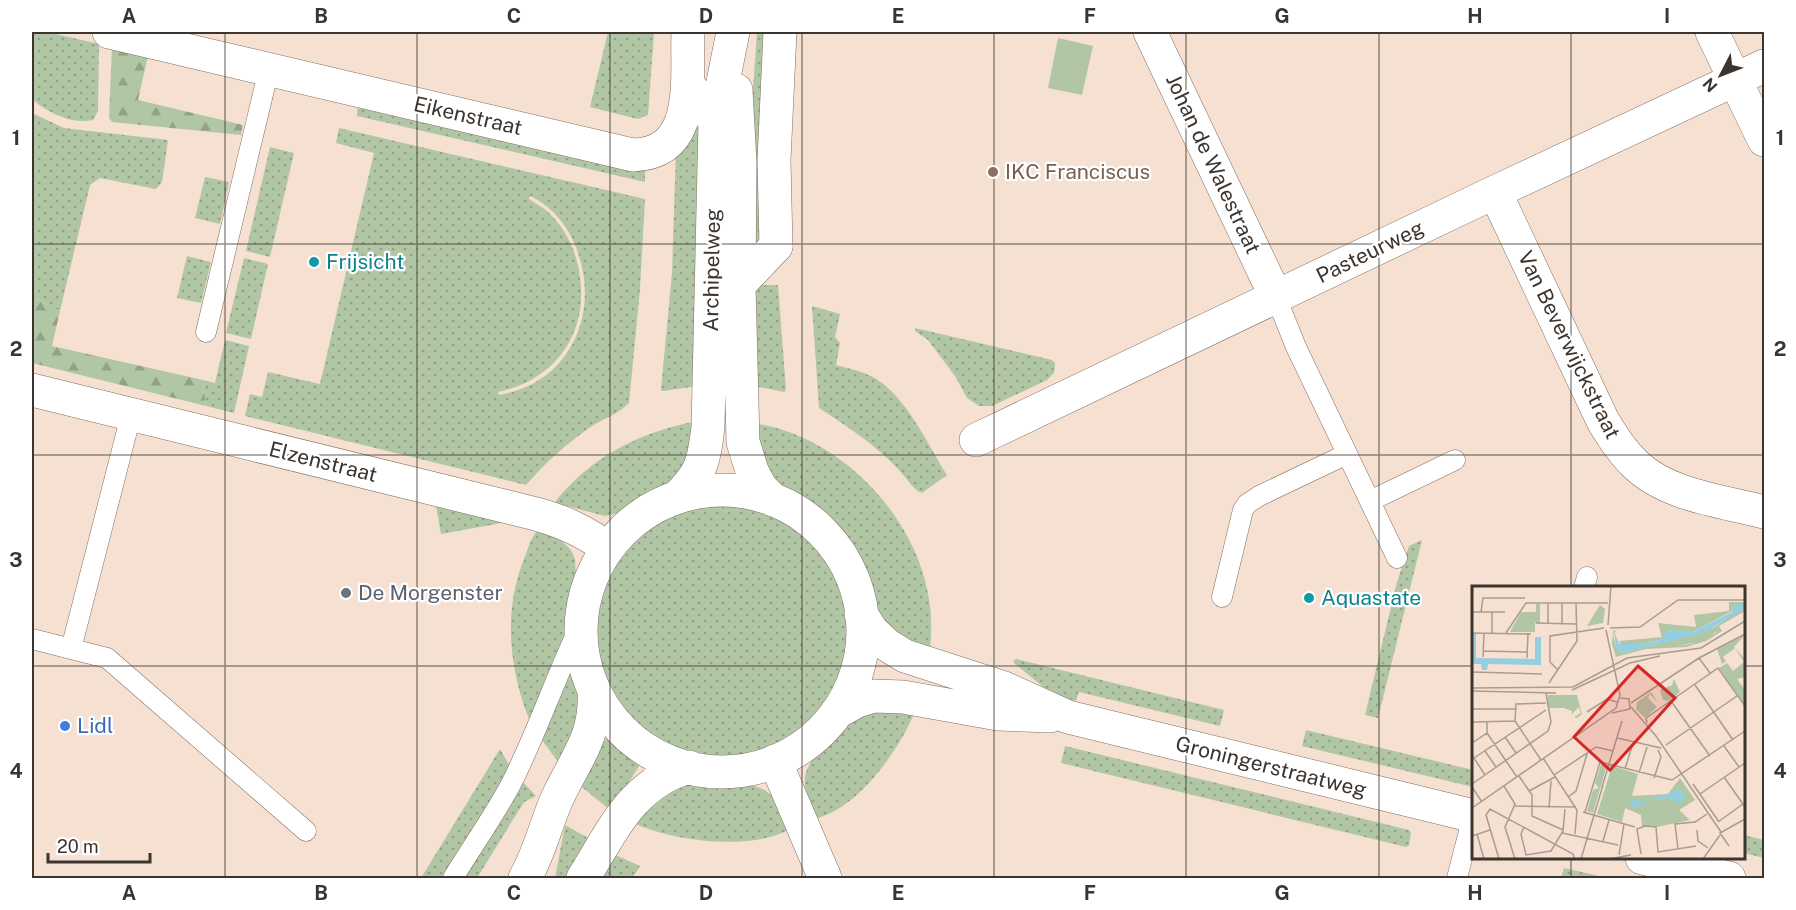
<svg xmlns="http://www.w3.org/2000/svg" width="1796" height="910" viewBox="0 0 1796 910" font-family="'Public Sans',sans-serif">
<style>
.grass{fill:url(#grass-dots);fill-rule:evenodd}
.forest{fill:url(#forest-firs)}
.pitch{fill:#b1c6a5}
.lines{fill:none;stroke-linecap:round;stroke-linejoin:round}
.lane-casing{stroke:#826f61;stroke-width:21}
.street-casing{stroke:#826f61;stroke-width:34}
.secondary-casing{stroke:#826f61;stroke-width:34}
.lane{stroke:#fff;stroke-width:20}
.street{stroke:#fff;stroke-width:33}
.secondary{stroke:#fff;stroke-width:33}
.grid{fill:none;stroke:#3c342e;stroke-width:1.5;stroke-opacity:0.55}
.education-dot{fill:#8d6e63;stroke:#fff;stroke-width:2}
.culture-dot{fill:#0f9aa8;stroke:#fff;stroke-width:2}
.worship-dot{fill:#6b7280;stroke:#fff;stroke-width:2}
.shop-dot{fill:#3f7fe0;stroke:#fff;stroke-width:2}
.labels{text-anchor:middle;stroke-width:4.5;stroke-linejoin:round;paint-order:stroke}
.street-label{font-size:21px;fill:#3c342e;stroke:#fff}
.education-label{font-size:21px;fill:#785e54;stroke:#fff;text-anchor:start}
.culture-label{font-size:21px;fill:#0d838f;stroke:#fff;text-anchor:start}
.worship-label{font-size:21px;fill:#5b616d;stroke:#fff;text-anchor:start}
.shop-label{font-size:21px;fill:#366cbe;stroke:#fff;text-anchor:start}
.inset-road{fill:none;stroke:#ab9b90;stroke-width:1.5}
.view{fill:#d62828;fill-opacity:0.15;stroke:#d62828;stroke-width:3}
.inset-edge{fill:none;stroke:#3c342e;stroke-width:3}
.neatline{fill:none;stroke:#3c342e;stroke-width:2}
.grid-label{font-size:20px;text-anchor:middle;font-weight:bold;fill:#3c342e}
</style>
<defs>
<pattern id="grass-dots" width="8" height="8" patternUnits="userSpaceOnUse" patternTransform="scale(1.5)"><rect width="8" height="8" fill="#b1c6a5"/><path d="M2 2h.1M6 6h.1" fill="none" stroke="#91a287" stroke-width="1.8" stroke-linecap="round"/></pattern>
<pattern id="forest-firs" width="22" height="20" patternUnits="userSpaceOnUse" patternTransform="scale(1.5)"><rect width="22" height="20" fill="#b1c6a5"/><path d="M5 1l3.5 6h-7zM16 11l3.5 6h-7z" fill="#91a287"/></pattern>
</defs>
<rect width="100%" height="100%" fill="#f5e0d1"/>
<path class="grass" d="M32 32H47L99 44 98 111 93 120C73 125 46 112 32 99Z
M608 32H654L648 115 638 119 590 107Z
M757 32H768L761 242 752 254V105Z
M358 103 645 169V182L357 116Z
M32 113 64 128 168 140 162 182 156 189 100 178 90 185 60 311 32 297Z
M697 124 699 126 698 386 663 391 661 390 672 273 676 151Z
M339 128 645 199 640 289 629 403C619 414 602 419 589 428 565 445 545 463 526 485L245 416 250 394 262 397 268 372 320 384 374 153 336 143ZM530 196C552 206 569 227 577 250 601 315 569 383 499 395L498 392C555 380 588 334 580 277 577 254 568 232 551 215 545 208 536 204 529 199Z
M270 147 294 153 270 257 246 251Z
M205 177 229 182 220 224 195 218Z
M187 256 211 262 201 303 177 298Z
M244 258 268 264 251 339 226 333Z
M758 285H778L786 390 784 392 754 386 751 304Z
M812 306 840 314 835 337 840 343 836 365C848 368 860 371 871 376 905 393 927 444 947 475L922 493C913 490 906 477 899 470 876 445 848 427 819 408Z
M915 328 1052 360 1055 363 1054 373 1047 380 992 406H979L967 398 955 376 928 340 915 331Z
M225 340 249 346 234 413 206 406 203 380 215 383Z
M698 421 694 451 671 482 625 512 605 516 555 503C559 495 567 489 573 482 608 448 650 430 698 421Z
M755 423C765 426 776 427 786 431 859 456 921 529 930 606 932 622 931 637 930 652L886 627 873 604 858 564 849 546 819 513 784 491 765 470Z
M594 631a127 127 0 1 1 254 0a127 127 0 1 1-254 0Z
M436 506 502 522V523L441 534Z
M538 530 557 536 571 550 575 559 576 579 567 629 550 673 529 719C509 668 503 611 524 559 528 549 531 537 538 530Z
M1422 540 1378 718 1365 715 1397 582 1409 546Z
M1016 659 1224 710 1220 726 1079 692 1076 701 1052 694 1015 664 1013 661Z
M572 667 580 692 582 710 559 763 541 739Z
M875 708 915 712C898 751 860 806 818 818 797 783 801 768 829 741 834 736 838 731 842 727 851 719 864 714 875 708Z
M1306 730 1473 770V787L1302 746Z
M607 737H610L641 763 612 809H609L578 784Z
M1065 746 1409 830 1411 833 1409 845 1406 847 1061 763Z
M500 749 511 768 441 878H421Z
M522 781 536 796 524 802 477 878H464Z
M701 783C724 785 760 777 775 800 781 809 784 821 788 830 750 851 671 841 634 823L653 798 690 784Z
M565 825 590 839 569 878H555Z
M1744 835 1764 840V858L1744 853Z
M613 854 640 866 632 878H599Z
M1564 868 1608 878H1561Z"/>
<path class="forest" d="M112 47 150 57 147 60 138 100 243 125 241 135 112 122 109 118Z
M32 297 60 311 52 346 203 380 206 406 32 363Z"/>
<path class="pitch" d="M1058 38 1093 46 1082 95 1048 88Z"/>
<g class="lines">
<defs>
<path id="lane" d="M1276 297 1296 347 1397 558
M206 332 269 69
M1370 501 1455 460
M1584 588 1587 577
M1222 597 1243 510 1247 504 1259 496 1347 454
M32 639 107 658 306 831
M71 649 131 415
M453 878C472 847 494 816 511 784 538 731 556 675 582 622
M1457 878 1473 816"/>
<path id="street" d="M109 32 633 155C699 153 686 78 688 32
M1150 32 1276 297
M1712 32 1764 140
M1495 192 1603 421C1613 437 1622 452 1636 465 1669 496 1722 501 1764 512
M776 246 774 160 780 32
M32 390 536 514C565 522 583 531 608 548
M976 440 1495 192 1764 66
M775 761 825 878"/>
<path id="secondary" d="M688 84 715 122
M736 90 740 163 739 285 743 442 752 471 761 488 773 500
M739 285 776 246
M581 631a141 141 0 1 1 282 0a141 141 0 1 1-282 0Z
M676 498C702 474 704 461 708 427L715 122 733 32
M861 614 872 631 887 645 905 656 1004 688 1068 717 1474 816
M836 713 857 701 874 696 903 697 998 714 1050 716
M1642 858 1729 878
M525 878C539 854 545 827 556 801 574 760 597 739 594 690
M583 878C612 832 632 783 689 767"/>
</defs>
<use href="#lane" class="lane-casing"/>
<use href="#street" class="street-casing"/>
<use href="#secondary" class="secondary-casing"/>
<use href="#lane" class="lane"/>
<use href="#street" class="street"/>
<use href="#secondary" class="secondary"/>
</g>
<path class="grid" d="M225 32V878M417 32V878M610 32V878M802 32V878M994 32V878M1186 32V878M1379 32V878M1571 32V588M32 244H1764M32 455H1764M32 666H1474M1744 666H1764M1571 858V878"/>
<circle class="education-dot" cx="993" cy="172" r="6"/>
<g class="culture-dot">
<circle cx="314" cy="262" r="6"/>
<circle cx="1309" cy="598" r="6"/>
</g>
<circle class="worship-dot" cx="346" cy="593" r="6"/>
<circle class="shop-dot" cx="65" cy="726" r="6"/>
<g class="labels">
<g class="street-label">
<text transform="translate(468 116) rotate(13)" y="7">Eikenstraat</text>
<text transform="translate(1213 164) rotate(65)" y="7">Johan de Walestraat</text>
<text transform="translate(1370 252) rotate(-26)" y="7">Pasteurweg</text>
<text transform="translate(712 270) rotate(-89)" y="7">Archipelweg</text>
<text transform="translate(1569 345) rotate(64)" y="7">Van Beverwijckstraat</text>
<text transform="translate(323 462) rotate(14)" y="7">Elzenstraat</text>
<text transform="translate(1271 767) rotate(14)" y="7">Groningerstraatweg</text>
</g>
<g class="education-label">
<text x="1005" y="179">IKC Franciscus</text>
</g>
<g class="culture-label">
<text x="326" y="269">Frijsicht</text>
<text x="1321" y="605">Aquastate</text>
</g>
<g class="worship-label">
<text x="358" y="600">De Morgenster</text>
</g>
<g class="shop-label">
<text x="77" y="733">Lidl</text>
</g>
</g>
<g transform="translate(1472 586)">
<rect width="273" height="273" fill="#f5e0d1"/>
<path d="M257 16H273V25L247 40 250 45 234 55 214 61 174 63 144 71 140 58 141 45 145 44 141 48 144 61 150 67 205 53 206 60 218 58 244 47 243 41 272 19H261L260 25 221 46 166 59H149L147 55 190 51 186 37 224 41 222 29 257 25ZM273 49 262 61 273 73V91L265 93 273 104V119L247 82 255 77 261 85 272 76 263 62 251 71 254 75 250 78 245 63ZM202 93 208 106 197 115 191 114 188 104 200 99ZM179 106 187 118 178 108 176 112 185 121 173 132 164 123 165 116ZM76 109H105L110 128 105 132 102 131 109 127 107 121 99 129 100 125 92 122H76ZM129 178 135 179 121 227 115 225 121 204 127 202 123 197Z" fill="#b1c6a5"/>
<path d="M64 18H68V37H63V46H38L49 26H64ZM128 19 133 23 131 37 115 40ZM243 41 246 44 233 54 206 60 205 53ZM140 180 166 188 160 210 196 208 208 192 223 214 207 224 218 234 185 241 170 240 169 229 153 222 150 236 125 228Z" fill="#b1c6a5"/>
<path d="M261 19 272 18V23L231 47 150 67 144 61 142 45 147 58H171L188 54 196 44 221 46 260 26ZM0 48H4V72L63 73V51H69V79L16 78 15 84H10L9 78H0ZM207 204 213 208 208 218 197 212 178 214 165 222 156 217 161 213 170 216Z" fill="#94cee0"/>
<path class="inset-road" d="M54 17H136M0 26H33M9 26 11 12H53M64 37 104 38M76 38V17M90 38V17M136 39 139 0M138 42 168 41 206 14H273M0 47 59 48M20 47V26M34 47 54 17M11 65 55 66M11 71 12 47M55 72 56 47M227 72 238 87M86 84 78 76V50L132 42M0 86 70 88M77 97 105 55 104 17M223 99 261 154M0 102 101 101 155 72 229 62 273 35M100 104 158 77 188 70M0 105 84 107M199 115 238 170M159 117 227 72 273 48M159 121 184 150 249 246M0 123H44M115 126 135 113 145 116M140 127 158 123 157 113 148 112M0 136 43 135M175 137 174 132 246 82 273 120M15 147 45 191M33 151 44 167M145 152 189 162M0 157 15 147V136M194 159 265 110M252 160 267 181M13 165 24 181M0 169 13 189M2 172 74 124M71 172 105 224M69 174 43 135 44 118 74 117M153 183 161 157M167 187 175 161M82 189 124 161 141 165M47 190 60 209V230L91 244M252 191 273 221M182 192 189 171 186 164M0 198 76 145 79 136 74 107M221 198 247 236M32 200 43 218 33 241 43 273M0 201 10 216M130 201 150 135M57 205 83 191M228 208 273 177M96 211 104 205 115 168M43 220 104 221M0 222 144 122 148 109 134 44M77 222 79 195M111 226 163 241M113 226 128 176 200 194 273 145M246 236 271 218M52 241 49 248 54 269 79 265 91 245 93 223M225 244 226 255 236 262M90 247 146 259M5 248 12 273M103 248 105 224M0 250 18 244M131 255 137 234M257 260 248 247 273 233M206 263 203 238 223 236 235 228M169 268 165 243 173 240 184 241 186 266 224 260M147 269 152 238M27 273 14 229 18 223 101 268 103 273M109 273 131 199M137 273 159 269M231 273 248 249"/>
<path class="view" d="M166 80 203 112 138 184 102 151Z"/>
<rect width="273" height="273" class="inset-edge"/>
</g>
<rect width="1796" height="910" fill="none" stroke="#ffffff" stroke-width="66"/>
<g transform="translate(1721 75) rotate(228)" stroke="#ffffff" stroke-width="4.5" paint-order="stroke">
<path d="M0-4.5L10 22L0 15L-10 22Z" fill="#3c342e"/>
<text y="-9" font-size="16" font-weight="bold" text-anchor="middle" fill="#3c342e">N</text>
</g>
<path d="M48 853v9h102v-9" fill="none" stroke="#3c342e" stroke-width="3"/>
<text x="57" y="853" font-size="18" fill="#3c342e" stroke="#ffffff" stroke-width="4.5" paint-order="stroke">20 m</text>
<rect x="33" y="33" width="1730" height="844" class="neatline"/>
<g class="grid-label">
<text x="129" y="23">A</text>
<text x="321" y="23">B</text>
<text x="514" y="23">C</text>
<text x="706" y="23">D</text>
<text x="898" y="23">E</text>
<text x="1090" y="23">F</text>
<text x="1282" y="23">G</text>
<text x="1475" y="23">H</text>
<text x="1667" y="23">I</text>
<text x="16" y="145">1</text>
<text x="1780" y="145">1</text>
<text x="16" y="356">2</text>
<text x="1780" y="356">2</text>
<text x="16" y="567">3</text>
<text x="1780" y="567">3</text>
<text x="16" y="778">4</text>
<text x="1780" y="778">4</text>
<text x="129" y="900">A</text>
<text x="321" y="900">B</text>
<text x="514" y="900">C</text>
<text x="706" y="900">D</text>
<text x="898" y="900">E</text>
<text x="1090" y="900">F</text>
<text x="1282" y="900">G</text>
<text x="1475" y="900">H</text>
<text x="1667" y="900">I</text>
</g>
</svg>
